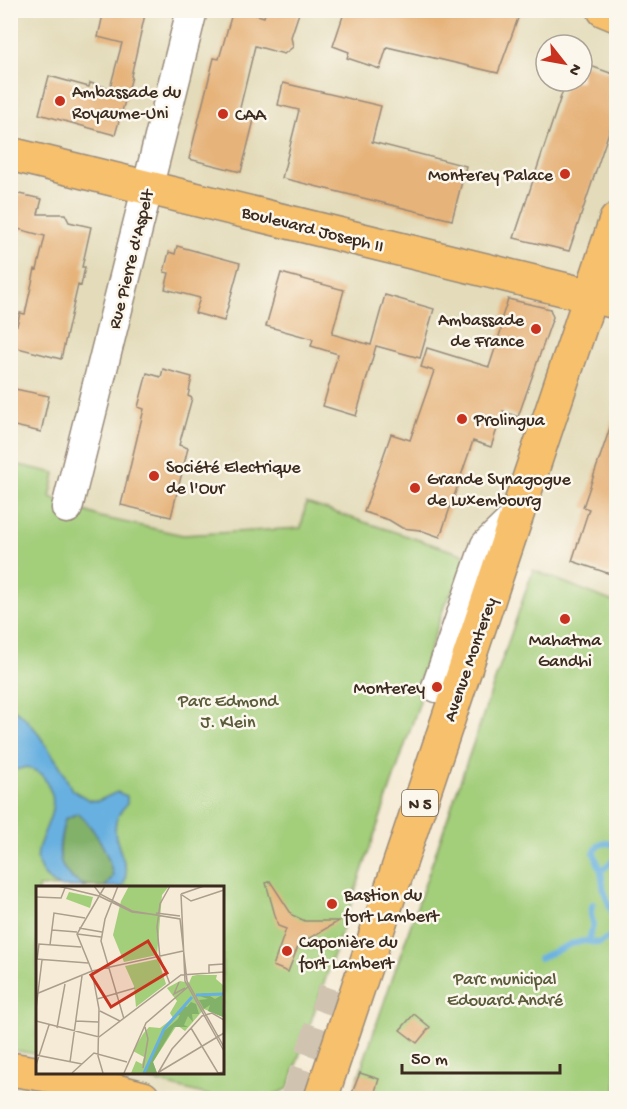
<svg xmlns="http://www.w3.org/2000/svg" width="627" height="1109" viewBox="0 0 627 1109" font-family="'Gochi Hand',sans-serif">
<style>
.built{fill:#e3dbba;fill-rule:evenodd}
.green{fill:#a3ce7a;stroke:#6f7c4c;stroke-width:1.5}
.forest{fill:#82b16a;stroke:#5e6e44;stroke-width:1.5}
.water{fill:#68b0e0;stroke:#526d7f;stroke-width:1.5}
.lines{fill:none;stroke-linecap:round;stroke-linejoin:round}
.stream{stroke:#68b0e0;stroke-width:6}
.building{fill:#e6b37a}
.minor-tunnel{stroke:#d0c4b1;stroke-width:30;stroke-dasharray:30 15;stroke-linecap:butt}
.minor-casing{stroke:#988a7a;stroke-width:33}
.major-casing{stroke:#988a7a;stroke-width:36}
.minor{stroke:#fff;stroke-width:30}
.major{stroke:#f7c06c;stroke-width:33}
.poi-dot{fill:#c8321e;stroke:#fbf7ec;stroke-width:2}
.labels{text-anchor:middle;stroke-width:5;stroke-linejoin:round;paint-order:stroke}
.shield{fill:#fbf7ec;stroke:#75685c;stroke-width:1.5}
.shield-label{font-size:16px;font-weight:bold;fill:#3b2a1e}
.poi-label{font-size:18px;fill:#3b2a1e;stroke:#fbf7ec;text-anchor:start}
.street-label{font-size:18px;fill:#3b2a1e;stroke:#fbf7ec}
.park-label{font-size:18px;fill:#5a5b3a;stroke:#fbf7ec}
.inset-river{fill:none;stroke:#68b0e0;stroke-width:3}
.inset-road{fill:none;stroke:#ab9e8c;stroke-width:1.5}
.view{fill:#c8321e;fill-opacity:0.15;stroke:#c8321e;stroke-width:3}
.inset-edge{fill:none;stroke:#3b2a1e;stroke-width:3}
</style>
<rect width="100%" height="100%" fill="#fbf7ec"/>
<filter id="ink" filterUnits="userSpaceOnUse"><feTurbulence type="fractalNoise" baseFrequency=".0167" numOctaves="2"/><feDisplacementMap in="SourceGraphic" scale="12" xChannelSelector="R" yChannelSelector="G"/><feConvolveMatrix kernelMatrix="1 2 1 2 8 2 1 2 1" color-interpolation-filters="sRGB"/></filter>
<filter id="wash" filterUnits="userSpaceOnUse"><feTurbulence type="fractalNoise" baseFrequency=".008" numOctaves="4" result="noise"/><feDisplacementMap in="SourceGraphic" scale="24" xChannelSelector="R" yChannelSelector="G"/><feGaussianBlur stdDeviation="1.35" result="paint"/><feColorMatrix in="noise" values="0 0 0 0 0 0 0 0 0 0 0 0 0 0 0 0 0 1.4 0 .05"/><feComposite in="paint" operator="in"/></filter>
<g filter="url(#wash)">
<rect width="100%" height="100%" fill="#f5ebd6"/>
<path class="built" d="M604 10 616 15V603L533 570 500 566 307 503 301 528 184 535 100 517 49 497 55 473 11 463V11ZM546 45H582V81H546Z
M10 1050 37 1054 38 1072H119L219 1098H11Z"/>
<path class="green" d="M10 463 55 473 50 497 100 517 183 535 301 528 306 503 468 556 461 577 445 604 417 688 420 701 288 1089 266 1098H219L119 1072H222V887H38L37 1054 11 1050Z
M533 570 616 603V1098H351Z"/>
<path class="forest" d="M78 813C96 830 108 852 113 876L105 887C55 887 55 859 65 819Z"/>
<path class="water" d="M11 707 22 715 35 729 60 766 72 790 89 800 98 801 117 792 127 796V804C124 807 120 812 118 816 106 841 136 864 122 887H105L113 876C108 852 96 830 78 813L65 819C57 850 53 872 87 887H59C11 858 59 829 52 795 50 788 45 780 42 774L27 767 11 771Z"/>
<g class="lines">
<path class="stream" d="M601 871 594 853 598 845 607 843 616 845
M589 941C590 936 592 929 593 925 593 915 588 917 593 904
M540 958 571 944 584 941 599 943 609 937 614 931 613 915 604 891 601 871 616 858"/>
</g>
<g id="blocks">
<path class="building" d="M104 10H146L131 76 132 77 115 135 39 114 49 76 89 87 90 83 110 88 122 43 98 37Z
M233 10H241L264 17 266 10H300L291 37 293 47 284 54 255 46 239 112 255 116 241 172 189 159 214 58 219 59Z
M345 10H521L498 73 387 47 380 69 347 58 349 52 333 46Z
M582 63 616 75V111L569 251 514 238 566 81H582Z
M283 83 381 106 372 142 466 166 452 220 282 178 299 110 278 105Z
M10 192 42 199 38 214H65L69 222 91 227 82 267H85L81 286 78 285 61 359 10 346V323L17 325 20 313 25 314 35 269 37 270 45 236 10 227Z
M177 246 240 263 224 321 195 313 200 298 165 289 169 273 164 272 169 252 175 254Z
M281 273 344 290 332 334 371 345 385 295 434 309 420 358 376 346 356 416 323 406 338 354 311 346 313 339 266 326Z
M508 299 550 309 553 317 518 417 503 411 491 447 473 441 440 537 420 530 402 528 389 520 364 512 391 434 410 440 434 371 421 367 427 348 489 367 502 327 499 326Z
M163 369 192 377 188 396 192 398 179 445 188 448 171 517 121 505 144 409 138 407 147 373 161 377Z
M10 388 49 396 41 432 10 425Z
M613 419H616V576L572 561 589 509 583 507Z
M270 881 292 915 305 921H339L299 944 288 972 273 966 286 929 278 926 266 883Z
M414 1014 430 1027 417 1043 400 1030Z
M360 1073 379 1079 373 1098H350Z"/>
</g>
</g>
<g filter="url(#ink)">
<use href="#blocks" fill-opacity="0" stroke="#988a7a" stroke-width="1.5"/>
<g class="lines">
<path class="minor-tunnel" d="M295 1098 333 989"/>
<defs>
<path id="minor" d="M67 508 192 10
M437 687 486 545 517 515"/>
<path id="major" d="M604 10 616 15
M10 154 616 302
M10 1069 66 1078 143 1098
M321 1098 616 220"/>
</defs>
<use href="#minor" class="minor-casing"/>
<use href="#major" class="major-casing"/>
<use href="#minor" class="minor"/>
<use href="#major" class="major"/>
</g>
</g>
<g class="poi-dot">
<circle cx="60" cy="101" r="6"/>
<circle cx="223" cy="114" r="6"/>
<circle cx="565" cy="174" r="6"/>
<circle cx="536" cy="329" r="6"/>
<circle cx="462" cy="419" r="6"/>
<circle cx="154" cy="476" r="6"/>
<circle cx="415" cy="488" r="6"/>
<circle cx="565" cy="619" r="6"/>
<circle cx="437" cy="687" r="6"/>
<circle cx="332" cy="904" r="6"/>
<circle cx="287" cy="951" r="6"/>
</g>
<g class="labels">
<rect class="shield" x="402" y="790" width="36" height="26" rx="4.5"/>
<g class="shield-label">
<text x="420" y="809">N 5</text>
</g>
<g class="poi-label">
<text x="72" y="97">Ambassade du<tspan x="72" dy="21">Royaume-Uni</tspan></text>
<text x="235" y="120">CAA</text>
<text x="553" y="180" text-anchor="end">Monterey Palace</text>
<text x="524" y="325" text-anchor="end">Ambassade<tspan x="524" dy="21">de France</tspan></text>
<text x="474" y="425">Prolingua</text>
<text x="166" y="472">Société Electrique<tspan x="166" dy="21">de l'Our</tspan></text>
<text x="427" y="484">Grande Synagogue<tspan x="427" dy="21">de Luxembourg</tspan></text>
<text x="565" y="645" text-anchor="middle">Mahatma<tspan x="565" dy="21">Gandhi</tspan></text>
<text x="425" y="693" text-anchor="end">Monterey</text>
<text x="344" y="900">Bastion du<tspan x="344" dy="21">fort Lambert</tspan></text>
<text x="299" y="947">Caponière du<tspan x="299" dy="21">fort Lambert</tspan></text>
</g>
<g class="street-label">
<text transform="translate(313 228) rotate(14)" y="6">Boulevard Joseph II</text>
<text transform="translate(130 259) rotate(-76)" y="6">Rue Pierre d'Aspelt</text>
<text transform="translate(469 659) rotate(-71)" y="6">Avenue Monterey</text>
</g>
<g class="park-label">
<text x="228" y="706">Parc Edmond<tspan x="228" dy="21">J. Klein</tspan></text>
<text x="505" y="984">Parc municipal<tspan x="505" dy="21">Edouard André</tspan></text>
</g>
</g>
<g transform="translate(36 886)">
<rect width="188" height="188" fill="#f5ebd6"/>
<path d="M93 0H133L126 9 121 69 88 76 77 49 85 15ZM33 6 57 11 54 22 30 13ZM122 73 130 98 100 121 98 100 89 80ZM161 89H181L180 93 187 99V131L168 123 149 145 141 139 117 176 121 187H95L100 175 106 178 108 171 97 165 107 148 113 141 124 142 137 132 134 127 141 115 131 102 144 95 153 97 156 90Z" fill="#a3ce7a"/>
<path d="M169 107 179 113 186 109 187 131 172 125 174 119 168 123 163 114 172 113 161 109ZM155 116 160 118 163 128H156L157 136 152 130 148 139 152 141H138L117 176 121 187H109L128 145 142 133 144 129 140 130 147 120 151 121Z" fill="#82b16a"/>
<path class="inset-river" d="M160 109 188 108M108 187 128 143 156 111"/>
<path class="inset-road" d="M22 0 63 10 96 26 122 29M58 0 64 8 96 25 144 33 151 95 188 161M82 0 69 33 65 55 88 133M145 8 149 95 188 165M145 8 168 0M146 9 155 15 188 4M0 11 25 12 29 2M120 27 144 30M43 42 66 46M16 44 41 46M41 48 65 51M14 59 18 27 49 32M0 73 52 77M1 74 3 58 45 61M173 87V79L188 78M143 96 138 108 149 102M134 98 124 72 121 41 124 18 134 0M0 108 56 85 147 65M61 113 99 102M0 123 6 74M64 125 84 135M0 135 63 151 145 89 188 86M40 135 62 136M21 142 29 98M155 142 182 187 188 186M0 169 46 178M34 176 46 90M0 179 13 139M107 182 112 153 109 141M123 186 188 147M36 187 58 167 91 176M67 187 62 170 63 123 56 85 41 48 69 0M88 187 110 137 153 100M122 187 136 163 166 130 176 127 188 134"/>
<path class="view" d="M112 55 131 87 75 121 55 89Z"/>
<rect width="188" height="188" class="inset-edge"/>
</g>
<rect width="627" height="1109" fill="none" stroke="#fbf7ec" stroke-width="36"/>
<g transform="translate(564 63) rotate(121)"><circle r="28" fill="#fbf7ec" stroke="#aea59a" stroke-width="1.5"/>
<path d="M0-4.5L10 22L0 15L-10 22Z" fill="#c8321e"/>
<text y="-9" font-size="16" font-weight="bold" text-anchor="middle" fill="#3b2a1e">N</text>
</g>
<path d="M402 1064v9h158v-9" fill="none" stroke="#3b2a1e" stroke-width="3"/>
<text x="411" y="1064" font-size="18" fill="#3b2a1e" stroke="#fbf7ec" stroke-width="4.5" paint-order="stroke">50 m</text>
</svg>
